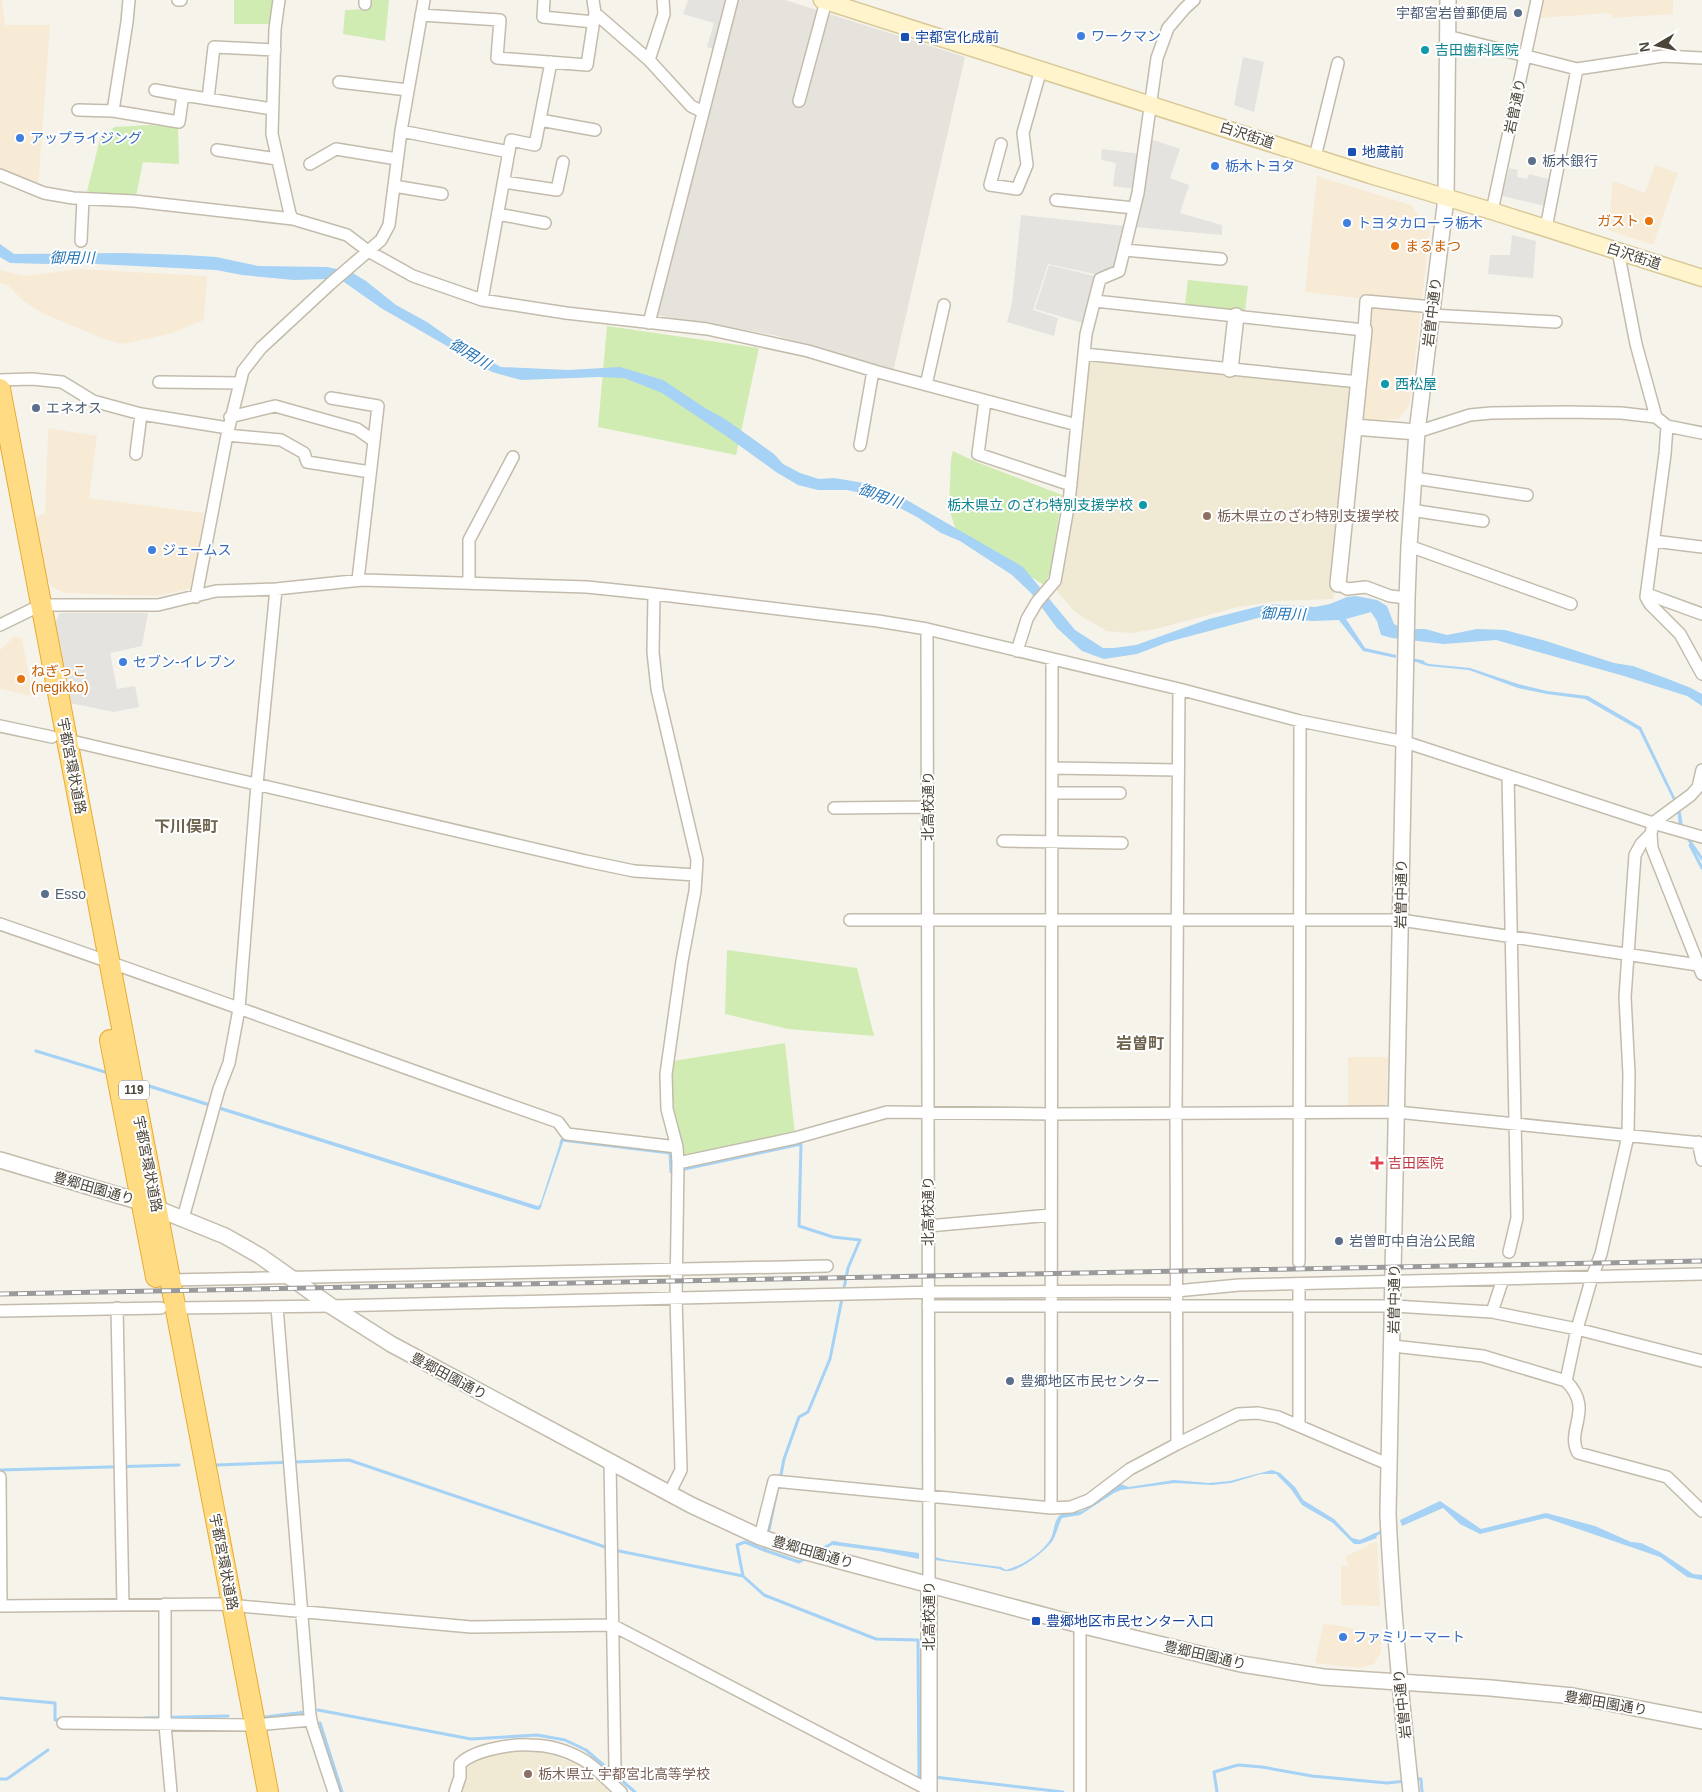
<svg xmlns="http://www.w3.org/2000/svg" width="1702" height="1792" viewBox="0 0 1702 1792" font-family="Helvetica,'Noto Sans JP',sans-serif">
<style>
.commercial{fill:#f8ebd6}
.industrial{fill:#e6e2dc}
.education{fill:#f0e9d4}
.green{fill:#d0ecb2}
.parking{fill:#e5e3df}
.water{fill:#a5d2f5}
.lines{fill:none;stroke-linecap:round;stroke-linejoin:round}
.stream{stroke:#a5d2f5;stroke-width:3}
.minor-casing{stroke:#c3bcac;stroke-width:14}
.tertiary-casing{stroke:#c3bcac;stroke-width:18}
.secondary-casing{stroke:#d9c998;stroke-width:19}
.trunk-casing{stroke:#e8ab33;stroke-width:22}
.minor{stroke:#fff;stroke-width:11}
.tertiary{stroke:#fff;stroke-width:15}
.secondary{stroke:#fff4cc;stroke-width:16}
.trunk{stroke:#ffdc84;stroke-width:20}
.rail-casing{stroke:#9a9a9a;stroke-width:5}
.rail{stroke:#fff;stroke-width:3;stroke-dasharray:9;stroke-linecap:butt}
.service-dot{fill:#5c6f8a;stroke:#fff;stroke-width:2}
.shop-dot{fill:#3f7fe0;stroke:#fff;stroke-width:2}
.transit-dot{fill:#1a4fb4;stroke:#fff;stroke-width:2}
.culture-dot{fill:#0f9aa8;stroke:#fff;stroke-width:2}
.food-dot{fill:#e8710a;stroke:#fff;stroke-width:2}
.education-dot{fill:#8d6e63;stroke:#fff;stroke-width:2}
.health-dot{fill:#e0444e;stroke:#fff;stroke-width:2}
.labels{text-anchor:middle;stroke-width:4;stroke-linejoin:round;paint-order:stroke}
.shield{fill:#fff;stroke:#817c74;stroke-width:1}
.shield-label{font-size:12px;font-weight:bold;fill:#4b4438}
.service-label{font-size:14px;fill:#4e5e75;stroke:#fff;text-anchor:start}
.shop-label{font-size:14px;fill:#366cbe;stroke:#fff;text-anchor:start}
.transit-label{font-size:14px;fill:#164399;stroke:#fff;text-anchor:start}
.culture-label{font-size:14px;fill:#0d838f;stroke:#fff;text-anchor:start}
.street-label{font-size:14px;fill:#4b4438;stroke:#fff}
.food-label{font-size:14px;fill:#c56008;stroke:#fff;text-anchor:start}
.education-label{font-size:14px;fill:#785e54;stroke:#fff;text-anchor:start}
.health-label{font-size:14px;fill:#be3a42;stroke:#fff;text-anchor:start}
.water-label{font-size:15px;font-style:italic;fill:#2776b7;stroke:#fff}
.quarter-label{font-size:16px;font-weight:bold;fill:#6f634e;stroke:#fff}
</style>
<rect width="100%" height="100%" fill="#f6f3eb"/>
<path class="commercial" d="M0 0H2L5 25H50L38 188 0 173Z
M1543 0H1673V14L1612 18 1611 13 1540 18Z
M1655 165 1678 173 1653 245 1608 230 1613 181 1645 193Z
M1317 176 1411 205 1430 231 1410 402 1405 412 1398 419 1365 421 1362 416 1373 300 1305 292Z
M79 269 207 276 204 320 169 334 123 344 104 339 44 314 23 301 8 285 0 283V270L24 276Z
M48 428 97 436 89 498 204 513 192 588 157 596 65 593 53 588 45 577 35 516 45 514Z
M15 636 22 639 33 696 0 689V650Z
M1348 1057H1388L1387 1103 1384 1107H1348Z
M1377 1541 1380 1606 1341 1605V1565L1349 1566 1345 1557Z
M1330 1624 1381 1634V1653L1374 1664 1359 1668 1315 1663 1323 1625Z"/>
<path class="industrial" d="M731 0H785L965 57 893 372 774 335 650 314Z"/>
<path class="education" d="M1088 360 1358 384 1333 599 1279 601 1238 607 1156 629 1132 633 1106 631 1075 612 1057 591 1076 493Z
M539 1751 583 1766 614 1792H458L465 1762 495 1752Z"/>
<path class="green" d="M234 0H274L270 24H234Z
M371 0H389L385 41 343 34 345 10 370 9Z
M150 125 178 128 179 164 143 162 136 196H104L87 191 101 135 115 127Z
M1188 280 1248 286 1245 311 1185 305Z
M607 326 759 348 736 455 598 427Z
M953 451 974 461 1062 495 1050 573 1044 585 956 530 949 509 951 459Z
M727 950 857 968 874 1036 788 1029 725 1014Z
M785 1043 795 1135 685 1158 672 1113 670 1088 673 1061Z"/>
<path class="parking" d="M688 0H728L715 49 707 47 714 23 683 14Z
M1243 57 1264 62 1254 112 1234 105Z
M1150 139 1180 149 1170 178 1189 185 1180 213 1222 225V235L1134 227Z
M1102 149 1140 154 1136 189 1113 186 1116 163 1101 160Z
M1509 168 1518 170 1517 177 1527 179 1529 174 1552 180 1545 206 1502 196Z
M1021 215 1125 226 1116 268 1094 274 1048 264 1033 310 1058 318 1054 336 1007 322 1012 303Z
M1512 235 1536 241 1533 278 1488 274 1490 255H1510Z
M1049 265 1094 276 1083 323 1035 309Z
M60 613H148L142 646 110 653 117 689 135 686 139 707 114 712 70 703 55 623Z"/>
<path class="water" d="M0 244 14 254 123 253 185 255 216 257 258 266 327 267 351 272 366 281 396 305 427 322 464 348 501 367 568 370 620 367 663 380 705 408 725 419 774 454 783 464 800 473 819 479 834 478 870 484 905 499 1023 567 1075 630 1103 648H1114L1136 645 1209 619 1268 604 1315 607 1330 604 1347 597 1356 596 1377 600 1387 606 1394 624 1403 629H1425L1447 635 1477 629 1505 630 1546 641 1614 663 1633 666 1668 679 1691 688 1702 694V706L1687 696 1624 676 1496 640 1444 644 1392 638 1381 635 1377 621 1371 612 1346 619 1365 648 1396 655V658L1363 651 1339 620 1312 621 1265 616 1168 642 1137 654 1104 659 1082 651 1057 628 1031 593 1012 575 960 541 941 533 917 517 898 507 861 493 847 490H818L798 485 776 472 729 438 662 393 642 385 624 378 599 377 521 380 492 372 381 308 344 282 326 279 294 280 242 275 216 270 77 263 49 264 10 263 0 257Z
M1419 660 1429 664 1470 668 1518 684 1547 691 1588 696 1641 727 1680 808 1683 826H1679L1677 808 1639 730 1585 699 1547 694 1518 688 1469 670 1428 666 1419 663Z
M143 1084 537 1208H539L561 1140 563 1142 540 1209 537 1210 144 1086Z
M1272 1470 1280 1473 1295 1487 1303 1500 1334 1519 1352 1538 1360 1540 1375 1533 1377 1538 1360 1544H1354L1333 1523 1302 1505 1291 1489 1276 1474H1261L1231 1483 1212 1485 1175 1483 1121 1490 1114 1493 1080 1515 1062 1518C1058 1525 1057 1533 1053 1540 1046 1551 1012 1579 1000 1569L935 1560V1557L947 1560 1001 1567 1006 1570C1021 1566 1041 1554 1050 1540 1055 1532 1053 1518 1063 1513 1068 1510 1076 1513 1082 1511 1094 1505 1106 1491 1120 1484L1129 1487 1174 1480 1209 1483 1230 1481Z
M1440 1501 1481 1529 1546 1513 1595 1526 1631 1542 1641 1543 1660 1552 1693 1574 1702 1575V1580L1687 1577 1660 1557 1546 1518 1480 1534 1460 1524 1443 1508 1402 1526 1400 1520Z
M831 1541 919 1553V1559L879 1551 833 1545Z"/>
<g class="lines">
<path class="stream" d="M1409 659 1423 662
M1687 837 1702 859
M1690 845 1702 868
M36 1051 105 1072
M143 1084 539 1208 540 1206
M561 1143 562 1140 670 1153 671 1172 801 1144 799 1226 833 1237 860 1240 848 1268 830 1359 808 1412 799 1417 784 1459 780 1480
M217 1465 349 1460 608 1548
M0 1470 179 1465
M769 1530 778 1486
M1373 1536 1385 1530
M614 1550 743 1576 737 1545 745 1542 764 1550 765 1547
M764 1550 799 1562 808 1557
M820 1550 833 1543H837
M743 1576 764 1595 876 1639 918 1640 919 1782
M0 1698 55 1703V1720H60
M318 1710 471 1739 537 1735 565 1740 586 1750 635 1792
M265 1717 306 1712
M144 1718 228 1716
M320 1723 342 1792
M934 1777 1063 1792
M0 1779H7L48 1750
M1415 1779H1421L1422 1792
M1217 1792 1214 1772 1238 1765 1262 1767 1312 1776 1387 1783 1406 1781"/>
<defs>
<path id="minor" d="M129 0 127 22 113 111 179 122 183 95 272 109
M178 0H181
M279 0 275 29 272 134 290 214 293 219 347 235 368 251 413 276 482 300 566 313 707 329 808 351 878 372 1077 425
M544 0 543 17 594 22
M593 0 595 13 649 60 691 106 703 112
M365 4V0
M421 15 500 20 497 58 587 65 595 13
M1447 36 1577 69 1663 56 1702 58
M649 60 664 14 663 0
M339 82 408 90
M155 90 183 95
M208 99 214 47 275 50
M799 101 826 1
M78 110 113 111
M540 120 595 130
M401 131 509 152
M1001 144 990 185 1017 189 1027 165 1023 133 1041 69
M217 150 277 159
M1315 157 1338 63
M310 164 336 149 397 159
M0 175 44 193 73 198 134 201 293 219
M504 182 557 190 563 162
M394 186 442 194
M1056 200 1134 208
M1492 211 1537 0
M498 214 545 223
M1546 228 1577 69
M81 241 83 199
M1125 250 1221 259
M1618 251 1636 344 1656 417
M482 300 511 140 535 145 551 62
M1095 301 1364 330 1366 301 1433 307
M1431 315 1556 322
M649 323 732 0
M1084 354 1359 382
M0 380 32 379 62 382 93 401 141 414 228 428
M159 382 240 383
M926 385 944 305
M331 398 378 406 374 441
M985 401 978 454 1071 485
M230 417 275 406 357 429 374 441 358 580
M1667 426 1665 454 1646 597 1650 604 1680 634 1702 674
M1417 432 1470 415 1491 413 1567 412 1621 413 1656 417 1667 426 1702 433
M227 435 281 440 304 453 307 462 370 472
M860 445 873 371
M136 454 141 414
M1414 478 1527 495
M1411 510 1483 521
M1654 541 1702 547
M1409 546 1571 604
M469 583V540L513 457
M1338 584 1347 589 1366 587 1390 596 1407 598
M654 594 653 652 657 689 697 860 695 891 682 961 666 1074 667 1109 677 1147 678 1163 676 1297 681 1470 669 1494
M1647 594 1702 614
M196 597 227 435 243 371 261 348 330 284 381 240 389 225 401 131 424 0
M0 625 41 605H158L216 591 276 589 362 580 587 587 654 594 878 621 927 629 1179 689 1300 721 1405 742 1653 823 1702 837
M927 629 929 1585
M1017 651 1027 619 1037 602 1055 581 1069 502 1086 334 1100 279 1119 271 1138 193 1157 58 1168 28 1185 8 1194 0
M0 726 52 737
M67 740 586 861 634 871 696 875
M1052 768 1178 770
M1702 770 1698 787 1691 795 1653 823 1651 834 1652 848 1702 974
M1508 776 1517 1218 1509 1252
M1052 793H1120
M834 808 928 807
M1651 834 1641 844 1635 855 1625 997 1629 1074 1628 1136 1601 1254 1592 1277 1577 1329 1566 1381C1595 1410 1565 1429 1578 1453L1667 1477 1702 1511
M1003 841 1122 843
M850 920H1401L1698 965
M0 924C187 988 372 1057 558 1122L567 1134 677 1147
M1698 1142 1702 1160
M678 1163 795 1138 887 1112 1051 1114 1397 1112 1702 1143
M183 1218 219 1089 229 1063 239 1009 257 784 276 589
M928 1226 1051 1215
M1299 1262 1300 721
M170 1280 827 1266
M928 1306H1394L1492 1312 1577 1329 1702 1361
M277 1307 310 1715 312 1725 334 1792
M117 1308 123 1605
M175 1308 331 1306 937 1292 1176 1291 1239 1285 1702 1274
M0 1311 161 1308
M1492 1312 1503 1279
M1393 1346 1483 1356 1566 1381
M1299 1426V1284
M1177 1444 1176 1112 1179 689
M610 1462 615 1767
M0 1477 1 1606 218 1604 471 1627 612 1625 929 1790
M1051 1508 1052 659
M760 1537 774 1481 1051 1508 1071 1507 1089 1500 1130 1469 1177 1444 1238 1414 1258 1413 1278 1417 1390 1465
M165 1604V1725L171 1792
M63 1723 255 1725 311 1720
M455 1792 460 1777V1764C473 1750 511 1744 530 1745 548 1745 566 1750 582 1759 595 1766 609 1782 621 1792
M1080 1792V1625"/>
<path id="tertiary" d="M1230 369 1236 316
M1354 427 1417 432
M1338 584 1364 330
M0 1160 141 1202 225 1236 260 1256 331 1306 391 1344 691 1505 760 1537 799 1550 1080 1625 1241 1664 1323 1677 1491 1688 1573 1696 1702 1721
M929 1585V1792
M1411 1792C1401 1700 1392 1607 1388 1514L1407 598 1409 546 1417 432 1446 198 1448 0"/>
<path id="secondary" d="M822 0 1370 175 1492 211 1702 278"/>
<path id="trunk" d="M0 389 268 1792
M110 1040 156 1277"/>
</defs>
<use href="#minor" class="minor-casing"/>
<use href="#tertiary" class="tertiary-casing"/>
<use href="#secondary" class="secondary-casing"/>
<use href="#trunk" class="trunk-casing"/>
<use href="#minor" class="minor"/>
<use href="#tertiary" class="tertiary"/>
<use href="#secondary" class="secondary"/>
<use href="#trunk" class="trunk"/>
<defs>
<path id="rail" d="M0 1294 1702 1261"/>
</defs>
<use href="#rail" class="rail-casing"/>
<use href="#rail" class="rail"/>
</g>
<g class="service-dot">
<circle cx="1518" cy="13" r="5"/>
<circle cx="1532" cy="161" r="5"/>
<circle cx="36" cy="408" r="5"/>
<circle cx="45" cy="894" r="5"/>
<circle cx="1339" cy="1241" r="5"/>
<circle cx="1010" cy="1381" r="5"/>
</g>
<g class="shop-dot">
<circle cx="1081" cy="36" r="5"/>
<circle cx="20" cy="138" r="5"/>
<circle cx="1215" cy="166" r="5"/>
<circle cx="1347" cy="223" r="5"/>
<circle cx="152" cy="550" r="5"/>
<circle cx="123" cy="662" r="5"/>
<circle cx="1343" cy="1637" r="5"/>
</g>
<g class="transit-dot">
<rect x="900" y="32" width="10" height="10" rx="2.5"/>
<rect x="1347" y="147" width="10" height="10" rx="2.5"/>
<rect x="1031" y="1616" width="10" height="10" rx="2.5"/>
</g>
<g class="culture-dot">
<circle cx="1425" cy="50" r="5"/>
<circle cx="1385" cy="384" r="5"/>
<circle cx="1143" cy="505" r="5"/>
</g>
<g class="food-dot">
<circle cx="1649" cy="221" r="5"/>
<circle cx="1395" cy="246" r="5"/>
<circle cx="21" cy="679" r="5"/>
</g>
<g class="education-dot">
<circle cx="1207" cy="516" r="5"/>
<circle cx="528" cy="1774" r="5"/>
</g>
<path class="health-dot" d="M1374.5 1155.5h5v5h5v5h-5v5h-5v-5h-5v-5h5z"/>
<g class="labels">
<rect class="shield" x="119" y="1080.5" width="30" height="19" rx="4"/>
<g class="shield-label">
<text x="134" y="1094">119</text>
</g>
<g class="service-label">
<text x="1508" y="18" text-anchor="end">宇都宮岩曽郵便局</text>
<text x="1542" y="166">栃木銀行</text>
<text x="46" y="413">エネオス</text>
<text x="55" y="899">Esso</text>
<text x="1349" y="1246">岩曽町中自治公民館</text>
<text x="1020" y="1386">豊郷地区市民センター</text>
</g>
<g class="shop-label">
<text x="1091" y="41">ワークマン</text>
<text x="30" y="143">アップライジング</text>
<text x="1225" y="171">栃木トヨタ</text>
<text x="1357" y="228">トヨタカローラ栃木</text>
<text x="162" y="555">ジェームス</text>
<text x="133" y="667">セブン-イレブン</text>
<text x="1353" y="1642">ファミリーマート</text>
</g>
<g class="transit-label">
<text x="915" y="42">宇都宮化成前</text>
<text x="1362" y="157">地蔵前</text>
<text x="1046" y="1626">豊郷地区市民センター入口</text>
</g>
<g class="culture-label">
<text x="1435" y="55">吉田歯科医院</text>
<text x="1395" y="389">西松屋</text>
<text x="1133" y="510" text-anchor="end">栃木県立 のざわ特別支援学校</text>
</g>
<g class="street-label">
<text transform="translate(1515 106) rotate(-78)" y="5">岩曽通り</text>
<text transform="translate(1247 135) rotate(18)" y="5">白沢街道</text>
<text transform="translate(1634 256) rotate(18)" y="5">白沢街道</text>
<text transform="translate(1432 312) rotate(-83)" y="5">岩曽中通り</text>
<text transform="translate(72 766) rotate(79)" y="5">宇都宮環状道路</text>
<text transform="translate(928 806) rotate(-90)" y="5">北高校通り</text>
<text transform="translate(1401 894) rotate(-89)" y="5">岩曽中通り</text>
<text transform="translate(148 1164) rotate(79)" y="5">宇都宮環状道路</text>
<text transform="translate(94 1188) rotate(16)" y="5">豊郷田園通り</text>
<text transform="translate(928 1211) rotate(-90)" y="5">北高校通り</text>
<text transform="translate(1394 1299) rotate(-89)" y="5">岩曽中通り</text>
<text transform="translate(449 1376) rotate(28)" y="5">豊郷田園通り</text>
<text transform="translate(813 1552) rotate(16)" y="5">豊郷田園通り</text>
<text transform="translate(224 1562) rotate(79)" y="5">宇都宮環状道路</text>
<text transform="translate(929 1616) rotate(-90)" y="5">北高校通り</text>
<text transform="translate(1205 1655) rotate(13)" y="5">豊郷田園通り</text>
<text transform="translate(1606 1703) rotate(10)" y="5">豊郷田園通り</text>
<text transform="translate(1402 1704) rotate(-96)" y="5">岩曽中通り</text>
</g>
<g class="food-label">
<text x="1639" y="226" text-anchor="end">ガスト</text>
<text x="1405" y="251">まるまつ</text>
<text x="31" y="676">ねぎっこ<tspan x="31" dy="16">(negikko)</tspan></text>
</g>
<g class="education-label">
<text x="1217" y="521">栃木県立のざわ特別支援学校</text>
<text x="538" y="1779">栃木県立 宇都宮北高等学校</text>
</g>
<g class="health-label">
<text x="1388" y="1168">吉田医院</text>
</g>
<g class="water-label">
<text x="72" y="263">御用川</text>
<text transform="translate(470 354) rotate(31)" y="5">御用川</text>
<text transform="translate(880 496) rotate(20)" y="5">御用川</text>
<text transform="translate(1283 614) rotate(2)" y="5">御用川</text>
</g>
<g class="quarter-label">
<text x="186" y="832">下川俣町</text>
<text x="1140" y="1049">岩曽町</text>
</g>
</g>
<g transform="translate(1657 45) rotate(261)" stroke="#ffffff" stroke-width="4" paint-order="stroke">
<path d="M0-4L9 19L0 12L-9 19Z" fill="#4b4438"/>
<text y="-8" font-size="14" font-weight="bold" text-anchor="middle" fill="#4b4438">N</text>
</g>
</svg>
